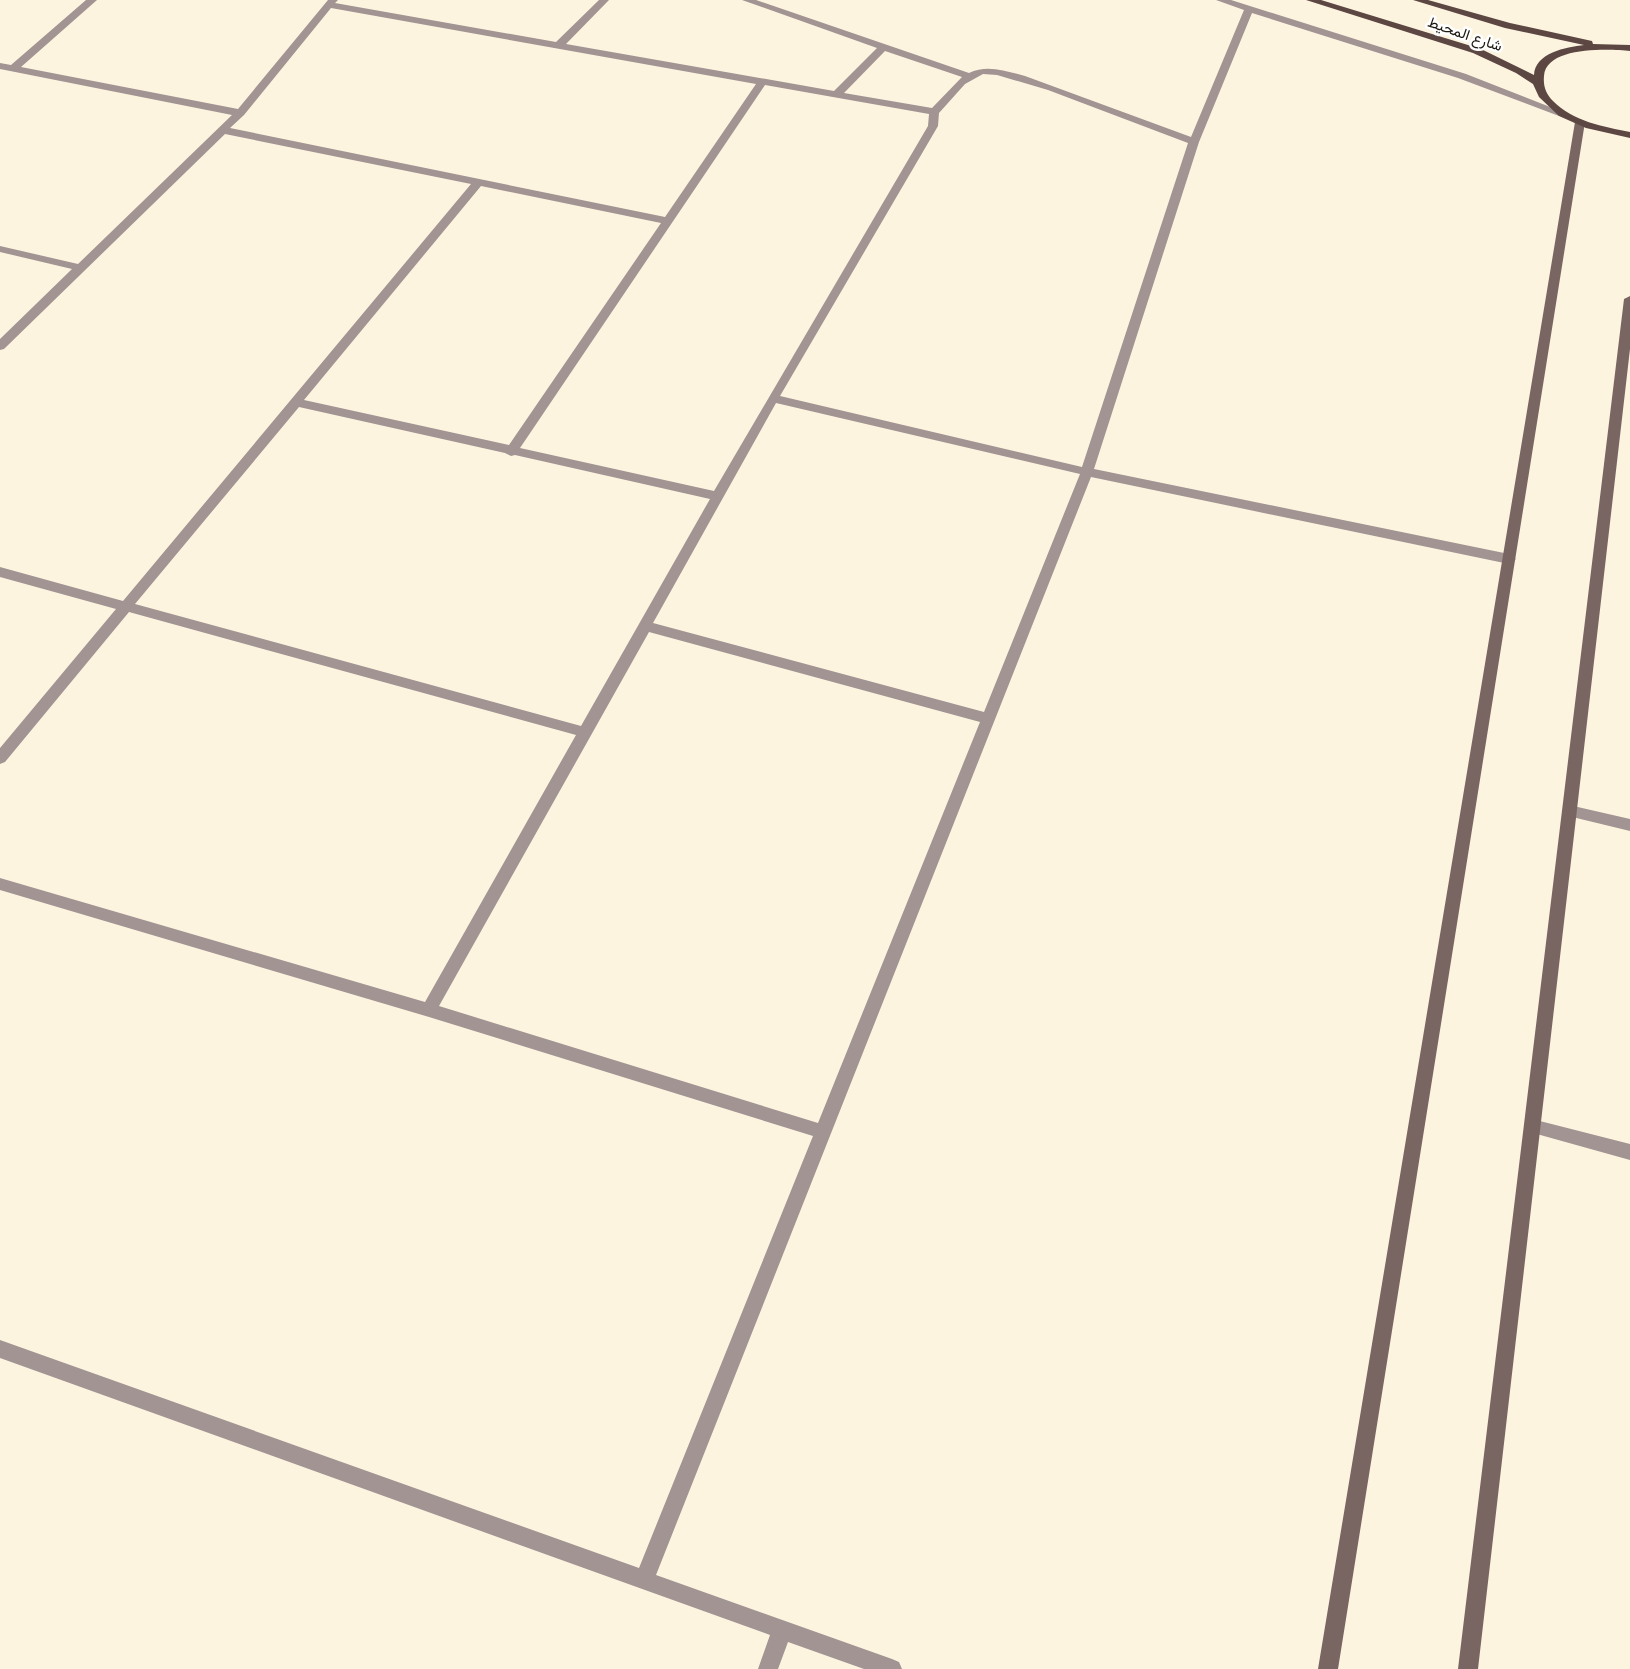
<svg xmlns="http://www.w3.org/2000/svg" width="1630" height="1669" viewBox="0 0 1630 1669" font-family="Montserrat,Vazirmatn,sans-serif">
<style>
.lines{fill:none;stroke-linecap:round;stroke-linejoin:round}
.street{fill:#a19492;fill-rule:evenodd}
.secondary{fill:#796663;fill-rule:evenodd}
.primary{fill:#5c4743;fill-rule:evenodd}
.labels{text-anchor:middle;stroke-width:5;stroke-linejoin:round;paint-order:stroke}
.far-street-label{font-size:15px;fill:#1e1910;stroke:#fff}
</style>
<rect width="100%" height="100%" fill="#fdf4e0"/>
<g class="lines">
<path class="street" d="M86 0H97L21 67 238 109 328 0H338L335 3 556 42 599 0H609L566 44 834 91 877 48 742 0H756L969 73C987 64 1006 71 1025 76L1191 137 1244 10 1216 0H1231L1466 74 1568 114 1559 116 1458 78 1252 13 1199 142 1094 469 1509 554 1516 559 1509 564 1091 477 656 1575 892 1659 899 1662 902 1669H864L788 1642 778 1669H758L770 1635 0 1358V1340L639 1568 813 1136 429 1017 0 890V878L425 1002 576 735 129 612 5 762 0 764V748L116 609 0 577V567L123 601 471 184 225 134 4 349 0 350V339L72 269 0 252V246L78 264 232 115 0 69V63L11 65ZM331 8 756 84 665 217 230 128 244 115ZM885 51 962 77 932 108 844 93ZM983 74 997 75 1048 90 1188 143 1082 467 780 396 938 126 939 113 965 84ZM765 85 929 114 928 126 714 491 520 448ZM481 186 661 223 509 445 304 400ZM776 403 1080 474 984 712 653 623ZM299 407 505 453 511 456 515 455 710 499 581 726 135 604ZM649 632 980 722 818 1123 439 1006Z
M1569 805 1630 819V831L1564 815 1562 811 1564 807Z
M1532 1119 1630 1144V1160L1526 1131 1524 1126 1526 1121Z"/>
<path class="secondary" d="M1580 119 1585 122 1338 1669H1318L1575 122Z
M1630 296V349L1478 1669H1458L1624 299Z"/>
<path class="primary" d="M1306 0H1321L1481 49 1534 75C1535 53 1566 47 1584 45L1505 28 1413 0H1428L1510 23 1592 41 1593 44 1630 45V51C1609 49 1546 46 1544 76 1543 86 1546 94 1553 101 1572 121 1604 127 1630 132V138L1586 128 1559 116 1539 97 1533 84 1516 73 1473 53Z"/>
</g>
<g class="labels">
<g class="far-street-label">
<text transform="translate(1465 34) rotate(19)" y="5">شارع المحيط</text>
</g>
</g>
</svg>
